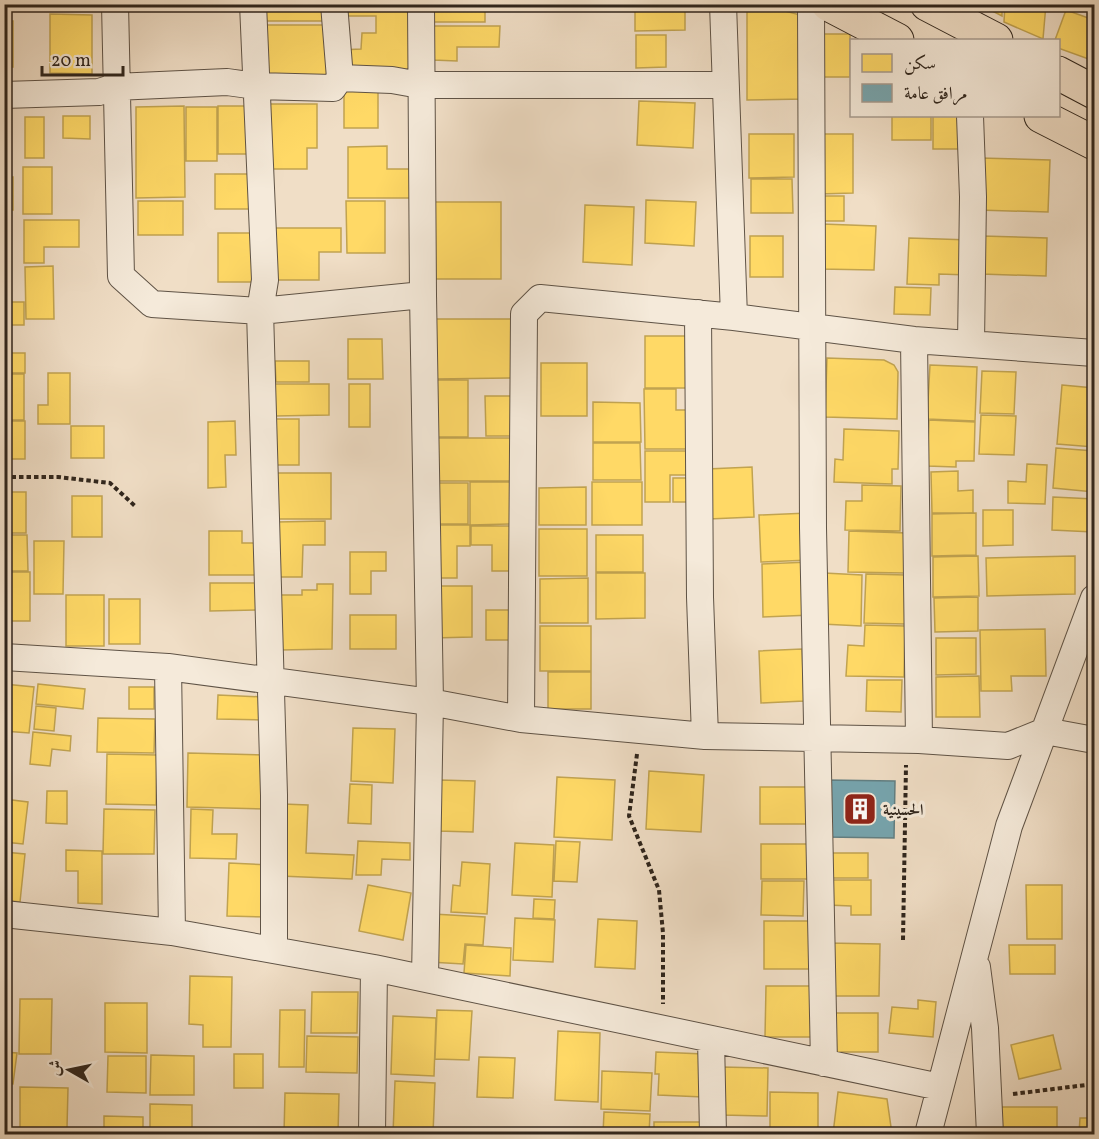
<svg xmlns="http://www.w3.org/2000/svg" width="1099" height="1139" viewBox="0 0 1099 1139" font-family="Vollkorn,Amiri,serif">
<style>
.homes{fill:#ffd966;stroke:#c1a350;stroke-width:1.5}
.public{fill:#76a5af;stroke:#617f83;stroke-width:1.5}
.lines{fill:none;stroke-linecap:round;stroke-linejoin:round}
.minor-casing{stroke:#5f5346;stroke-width:28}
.primary-casing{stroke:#2f251c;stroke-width:35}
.path{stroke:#2f251c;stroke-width:4;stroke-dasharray:4.5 3;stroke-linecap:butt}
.minor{stroke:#f5eada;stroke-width:26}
.primary{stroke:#f0dec6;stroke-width:33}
.labels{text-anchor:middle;stroke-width:6;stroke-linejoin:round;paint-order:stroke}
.poi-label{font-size:16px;font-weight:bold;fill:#2f251c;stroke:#f5eada;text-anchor:start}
</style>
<rect width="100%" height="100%" fill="#f0dec6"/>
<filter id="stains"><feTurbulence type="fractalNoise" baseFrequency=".00333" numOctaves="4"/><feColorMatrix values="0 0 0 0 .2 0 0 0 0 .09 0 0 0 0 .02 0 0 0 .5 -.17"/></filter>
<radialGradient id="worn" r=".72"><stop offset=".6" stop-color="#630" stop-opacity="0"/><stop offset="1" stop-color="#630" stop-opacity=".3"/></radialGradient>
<path class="homes" d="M19 4H46V9L19 8Z
M265 4H325V21H265Z
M341 4H410V69L340 70V50L361 49 362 33H376V16H340Z
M433 4H485V22H433Z
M635 4H685V30L635 31Z
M747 4H758L804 16 805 99 747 100Z
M979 4H1002V16Z
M1005 4H1046L1043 39 1004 22Z
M1066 10 1094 20V61L1058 48V40H1055Z
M50 14 92 15V74L50 73Z
M4 21H13V67H4Z
M264 25H327V79H264Z
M433 26H500L499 47H457V61L433 60Z
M816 34H850V77H817Z
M636 35H666V67L636 68Z
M344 88H378V128H344Z
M639 101 695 103 693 148 637 145Z
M268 104H317V148H307V169H268Z
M184 106 185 197 136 198V107Z
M218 106H252V154H218Z
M186 107H217V161H186Z
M63 116H90V139L63 138Z
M892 116H931V140H892Z
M933 116H967V149H933Z
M25 117H44V158H25Z
M4 119H8V153H4Z
M749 134H794V177L749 178Z
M819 134H853V193L819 194Z
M387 146V169H413V198H348V147Z
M980 158 1050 160 1048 212 978 210Z
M23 167H52V214H23Z
M215 174H258V209H215Z
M4 177H13V210H4Z
M751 179H792L793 213H751Z
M820 196H844V221H820Z
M646 200 696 202 694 246 645 243Z
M138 201H183V235H138Z
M346 201H385V253H347Z
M434 202H501V279H434Z
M585 205 634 207 632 265 583 262Z
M24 220H79V247H44V263H24Z
M822 224 876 226 874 270 820 269Z
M273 228H341V252H319V280H273Z
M218 233H262V282H218Z
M750 236H783V277H750Z
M982 236 1047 238 1046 276 981 274Z
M909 238 970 240 968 275 939 274V285L907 284Z
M53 266 54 319H26L25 267Z
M895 287 931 288 930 315 894 314Z
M4 302H24V325H11V353H25V373H4Z
M434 319H513V378L434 379Z
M645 336H691V388H645Z
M348 339H382L383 379H348Z
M827 358 884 360 894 365 898 372 897 419 825 417Z
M275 361H309V382H276Z
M541 363H587V416H541Z
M930 365 977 367 975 421 927 419Z
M982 371 1016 372 1014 414 980 413Z
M48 373H70V424H38V405H48Z
M4 374H24V420H4Z
M434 380H468V437H434Z
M275 384H329V415L275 416Z
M349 384H370V427H349Z
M1062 385 1094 388V447L1057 444Z
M644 389H676V410H695V449H645Z
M485 396H515V436H486Z
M593 402 640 403 641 442H593Z
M981 415 1016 416 1014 455 979 454Z
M276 419H299V465H276Z
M929 420 975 422 974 461H956V467L927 466Z
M4 421H25V459H4Z
M235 421 236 455H225L226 487 208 488V422Z
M71 426H104V458H71Z
M844 429 899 431 898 469H892V484L834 482 835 459 843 460Z
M435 438H514V481H435Z
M593 443H640L641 480H593Z
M1056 448 1094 451V492L1053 488Z
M645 451H693V475H670V502H645Z
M1027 464 1047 465 1045 504 1008 503V481L1026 482Z
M752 467 754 517 709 519 707 469Z
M958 471V491L973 490V513H932L931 472Z
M276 473H331V519H276Z
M673 478H694V502H673Z
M470 482H513L514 524 470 525Z
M592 482H642V525H592Z
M435 483H468V524H435Z
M862 485 901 486 900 531 845 530 846 501H862Z
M586 487V525H539V488Z
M4 492H26V533H4Z
M72 496H102V537H72Z
M1053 497 1094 499 1093 532 1052 530Z
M983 510H1013V545L983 546Z
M808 513 810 560 761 562 759 515Z
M976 513V555L932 556V514Z
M325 521V545H303L302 577H277V522Z
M436 525H470V546H457V578H436Z
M471 526H510V571H492V545H471Z
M539 529H587V576H539Z
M209 531H242V543H260L261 575H209Z
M849 531 906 533 904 573 848 572Z
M4 535H27L28 571H4Z
M596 535H643V572H596Z
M34 541H64L63 594H34Z
M350 552H386V571H371V594H350Z
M978 556 979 596 933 597V557Z
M1075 556V594L987 596 986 558Z
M810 562 812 615 763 617 762 564Z
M4 572H30V621H6Z
M596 573H645V618L596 619Z
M824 573 862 575 861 626 822 624Z
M866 574 906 575 905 624 864 623Z
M588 578V623H540V579Z
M210 583H259V610L210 611Z
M317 584H333L332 649 280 650V595H302V590H317Z
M433 586H472V637L433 638Z
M66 595H104V646H66Z
M978 597V631L935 632 934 598Z
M109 599H140V644H109Z
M486 610H512V640H486Z
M350 615H396V649H350Z
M865 625 905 626 904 677 846 676 848 645 864 646Z
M540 626H591V671H540Z
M1045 629 1046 676H1011L1012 691H981L980 630Z
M936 638H976V674L936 675Z
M802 649 804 701 761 703 759 651Z
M548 672H591V709H548Z
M979 676 980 717H936V677Z
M867 680H902L901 712 866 711Z
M4 684 34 687 29 733 4 731Z
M38 684 85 689 83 709 36 704Z
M129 687H154V709H129Z
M218 695 264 697V720L217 719Z
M36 706 56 708 54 731 34 729Z
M98 718 155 719 154 753 97 752Z
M353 728 395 729 393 783 351 781Z
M33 732 71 736 70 751 52 749 50 766 30 764Z
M188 753 269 755 267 809 187 807Z
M107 754 157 755 156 805 106 804Z
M649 771 704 775 701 832 646 829Z
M557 777 615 780 612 840 554 837Z
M440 780 475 781 473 832 437 831Z
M350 784 372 785 371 824 348 823Z
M760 787H810V824H760Z
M47 791H67V824L46 823Z
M4 799 28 802 23 844 4 842Z
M283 804 308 805 306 853 354 855 352 879 280 876Z
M104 809 155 810 154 854H103Z
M191 809 213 810 212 834H237L236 859 190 858Z
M358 841 410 843V860L382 859 381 875H356Z
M556 841 580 842 577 882 554 881Z
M515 843 554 845 552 897 512 895Z
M761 844H809L808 879H761Z
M66 850 102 851V904L78 903V871H66Z
M4 852 25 854 20 902 4 900Z
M826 853H868V878H826Z
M462 862 490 864 487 914 451 912 453 885 460 886Z
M229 863 271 865 269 917 227 916Z
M828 880H871V915H851V906L828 905Z
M762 881H804L803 916 761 915Z
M368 885 411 893 403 940 359 931Z
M1026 885H1062V939H1027Z
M534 899 555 900 554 919 533 918Z
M433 914 485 917 483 945 465 944 463 964 430 962Z
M515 918 555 920 553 962 513 960Z
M598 919 637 921 635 969 595 967Z
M764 921H818V969H764Z
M827 943 880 944 879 996H826Z
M466 945 511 948 510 976 464 973Z
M1009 945H1055V974H1010Z
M190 976 232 977 231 1047H203V1025L189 1024Z
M766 986H815L814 1037H765Z
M312 992H358L357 1033H311Z
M20 999H52L51 1054H19Z
M918 1000 936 1002 933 1037 889 1033 892 1007 918 1009Z
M105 1003H147V1053L105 1052Z
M280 1010H305L304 1067H279Z
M437 1010 472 1011 469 1060 435 1059Z
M833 1013H878V1052H833Z
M393 1016 436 1018 434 1076 391 1074Z
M558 1031 600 1033 598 1102 555 1100Z
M1053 1035 1061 1069 1019 1079 1011 1045Z
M307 1036 358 1037 357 1073 306 1072Z
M4 1052 17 1053 13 1084 4 1083Z
M656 1052 704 1054 703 1097 658 1095 659 1074H655Z
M234 1054H263V1088H234Z
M151 1055 194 1056V1095H150Z
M108 1056H146V1093L107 1092Z
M479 1057 515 1058 513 1098 477 1097Z
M722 1067 768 1068 767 1116 722 1115Z
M602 1071 652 1073 650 1111 601 1109Z
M395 1081 435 1083 433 1134H393Z
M20 1087 68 1088 67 1128H20Z
M770 1092 818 1093V1130L770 1129Z
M838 1092 887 1099 892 1134H833Z
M285 1093 339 1094 338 1134H284Z
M150 1104 192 1105V1134H150Z
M999 1107H1057V1134H999Z
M604 1112 650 1114 649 1134H603Z
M104 1116 143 1117V1134H104Z
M1080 1118H1094V1134H1079Z
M654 1122H710V1134H654Z
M22 1130H64V1134H22Z
M196 1130 234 1131V1134H196Z
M236 1131H276V1134H236Z"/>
<path class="public" d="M826 780 895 781 894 838 825 837Z"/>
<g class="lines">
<defs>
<path id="minor" d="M115 4 121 276 152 304 260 311 423 295
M253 4 265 280 260 311 274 795V950
M334 4 340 78
M421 4 423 295 430 702 425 978
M723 4 734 317
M811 4 813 528 824 1063
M4 95 99 92 115 87 227 82 256 86 333 88 340 78 392 80 420 85H725
M970 116 973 197 971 344
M698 313 700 597 705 736
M914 340 919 740
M4 657 168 667 430 702 521 719 705 736 919 740 1008 746 1045 731 1094 740
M168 667 172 932
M521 719 524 314 540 298 734 317 914 340 1094 353
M4 914 172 932 374 968 940 1087
M977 967 985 1028 990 1134
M711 1039 713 1134
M372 1134 374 968
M928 1134 1009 826 1094 598"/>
<path id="primary" d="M828 4 897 40
M927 4 996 40
M1058 73 1094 92
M1041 116 1094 143"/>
</defs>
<use href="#minor" class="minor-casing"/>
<use href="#primary" class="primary-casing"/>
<path class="path" d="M4 477H58L110 483 135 506
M637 754 629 816 659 890 663 933V1004
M903 940 906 765
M1013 1094 1094 1084"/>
<use href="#minor" class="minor"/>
<use href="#primary" class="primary"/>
</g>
<defs>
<symbol id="building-square" viewBox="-11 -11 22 22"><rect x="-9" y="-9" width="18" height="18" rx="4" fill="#8f2418" stroke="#f5eada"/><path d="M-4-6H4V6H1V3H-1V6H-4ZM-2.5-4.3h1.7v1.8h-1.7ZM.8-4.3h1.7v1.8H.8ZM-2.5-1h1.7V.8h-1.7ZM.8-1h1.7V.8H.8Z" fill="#fff"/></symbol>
</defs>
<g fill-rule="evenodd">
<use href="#building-square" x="841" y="790" width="38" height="38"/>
</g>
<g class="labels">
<g class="poi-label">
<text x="883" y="815">الحسينية</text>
</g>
</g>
<rect width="1099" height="1139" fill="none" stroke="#f0dec6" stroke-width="24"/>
<rect x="6" y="6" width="1087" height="1127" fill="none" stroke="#2f251c" stroke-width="3"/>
<rect x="12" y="12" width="1075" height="1115" fill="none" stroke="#2f251c" stroke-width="1.5"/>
<rect x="850" y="39" width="210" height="78" fill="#f5eada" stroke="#a69b8e" stroke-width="1.5"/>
<rect x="862" y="54" width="30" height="18" fill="#ffd966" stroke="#a69b8e" stroke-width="1.5"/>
<text x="904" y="69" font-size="18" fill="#2f251c">سكن</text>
<rect x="862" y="84" width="30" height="18" fill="#76a5af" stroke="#a69b8e" stroke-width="1.5"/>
<text x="904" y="99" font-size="18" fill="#2f251c">مرافق عامة</text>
<g transform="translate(69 1070) rotate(279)" stroke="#f5eada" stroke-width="4.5" paint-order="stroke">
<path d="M0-4.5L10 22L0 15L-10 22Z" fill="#2f251c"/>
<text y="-9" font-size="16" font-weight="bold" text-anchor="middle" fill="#2f251c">ش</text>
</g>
<path d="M42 66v9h81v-9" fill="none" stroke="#2f251c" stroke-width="3"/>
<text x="51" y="66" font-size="18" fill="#2f251c" stroke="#f5eada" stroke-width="4.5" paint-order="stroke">20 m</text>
<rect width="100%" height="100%" filter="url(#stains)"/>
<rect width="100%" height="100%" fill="url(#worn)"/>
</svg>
